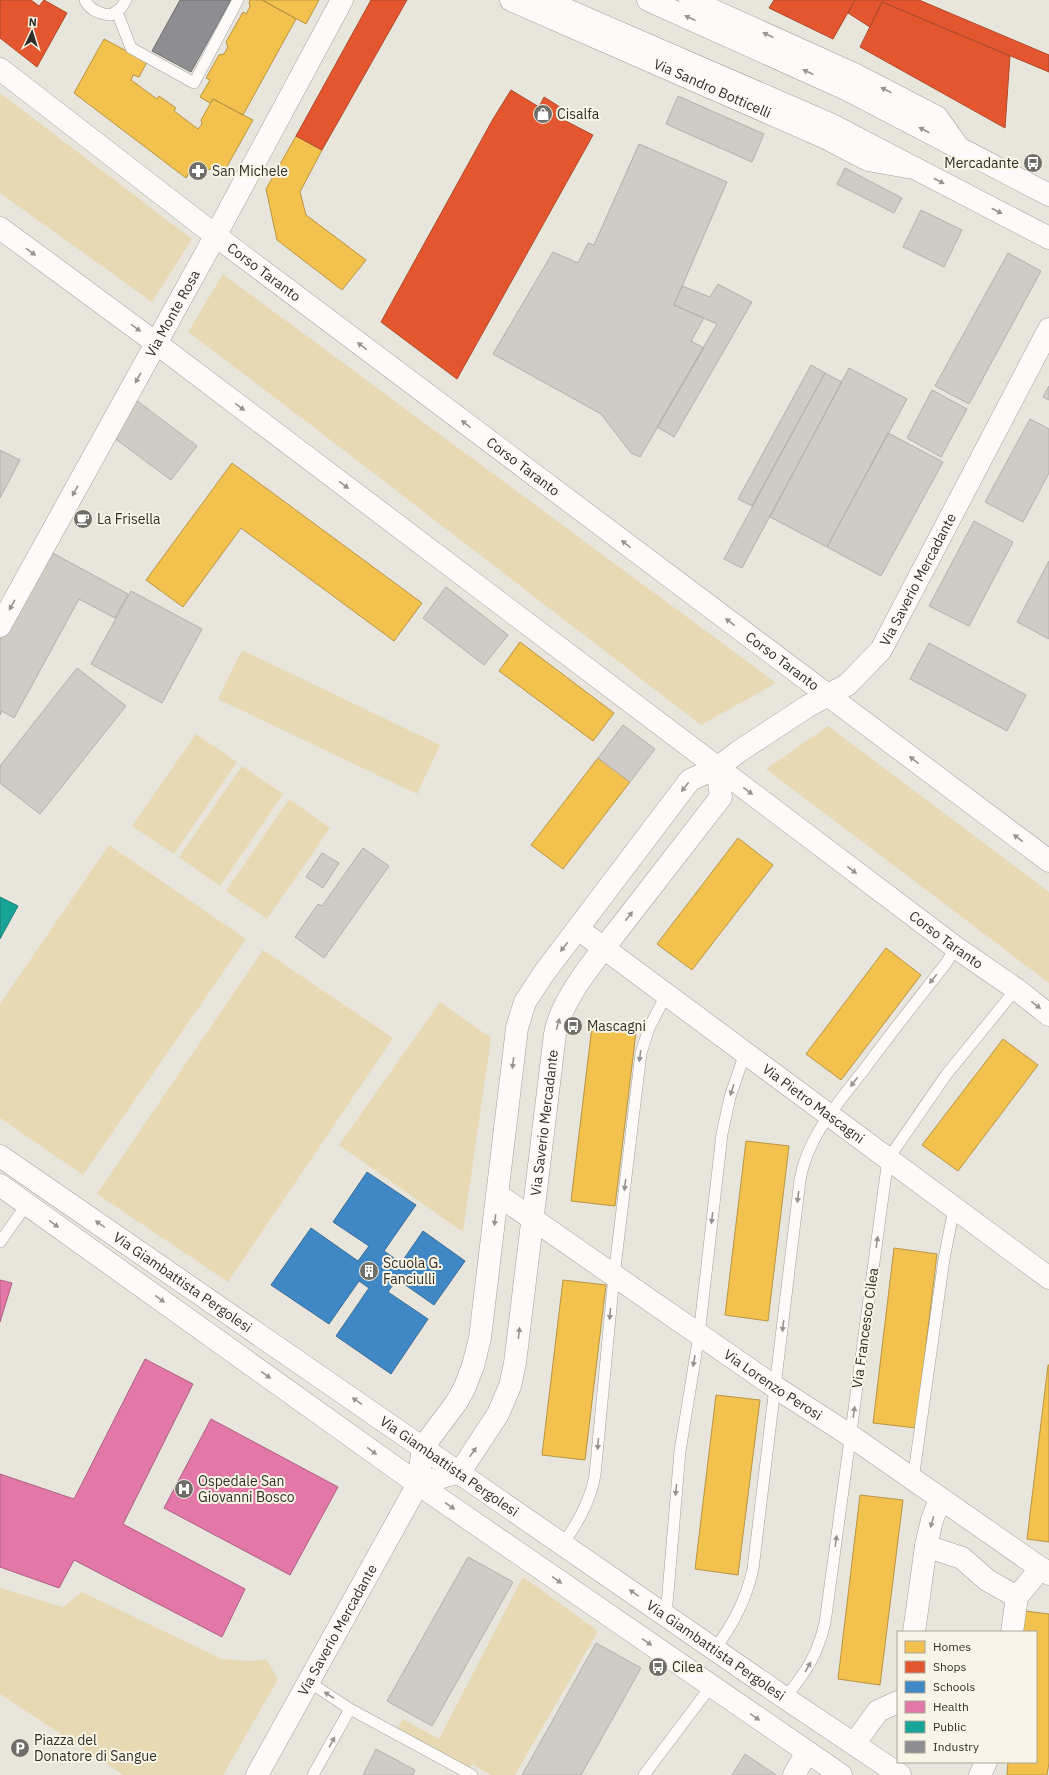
<svg xmlns="http://www.w3.org/2000/svg" width="1049" height="1775" viewBox="0 0 1049 1775" font-family="'IBM Plex Sans',sans-serif">
<style>
.green{fill:#e7d9b3}
.homes{fill:#f2c14e;stroke:#b89543}
.shops{fill:#e4572e;stroke:#ae4b2c}
.schools{fill:#3f88c5;stroke:#3a6d96}
.health{fill:#e377a8;stroke:#ad6182}
.public{fill:#17a398;stroke:#1e8077}
.industry{fill:#8d8d92;stroke:#717072}
.building{fill:#ceccc5;stroke:#b2b0aa}
.lines{fill:none;stroke-linecap:round;stroke-linejoin:round}
.lane-casing{stroke:#a2a09a;stroke-width:12}
.street-casing{stroke:#a2a09a;stroke-width:23}
.secondary-casing{stroke:#a2a09a;stroke-width:23}
.lane{stroke:#fcfbfa;stroke-width:11}
.street{stroke:#fcfbfa;stroke-width:22}
.secondary{stroke:#fcfbfa;stroke-width:22}
.oneway{fill:#969492}
.labels{text-anchor:middle;stroke-width:4;stroke-linejoin:round;paint-order:stroke}
.street-label{font-size:14px;fill:#302e29;stroke:#f9f5e6}
.poi-label{font-size:14px;fill:#302e29;stroke:#f9f5e6;text-anchor:start}
</style>
<rect width="100%" height="100%" fill="#e8e5dd"/>
<path class="green" d="M0 93 192 239 152 302 0 193Z
M223 274 776 683 701 725 324 435 188 332Z
M242 650 440 745 417 794 218 699Z
M828 726 1049 892V983L766 769Z
M196 734 237 762 174 854 132 826Z
M242 766 283 794 220 886 179 857Z
M289 799 330 828 267 919 226 891Z
M109 845 246 939 83 1175 0 1118V1004Z
M263 950 393 1038 228 1282 97 1194Z
M440 1002 491 1038 463 1232 339 1145Z
M523 1577 598 1631 515 1775H491L472 1764 469 1769 398 1728 403 1719 439 1739Z
M0 1588 63 1607 82 1592 222 1659 250 1661 266 1659 278 1679 223 1775H123L0 1694Z"/>
<path class="homes" d="M250 0H262L296 19 243 115 213 99 210 103 200 97 210 80 206 78 219 55 224 54 228 47 226 42 243 12 246 14 250 7 249 2Z
M262 0H319L306 24Z
M104 39 147 62 139 77 133 75 131 80 157 99 159 96 176 108 174 111 198 129 202 124 201 120 213 99 253 120 225 170 221 167 189 173 186 178 74 93Z
M296 136 322 150 300 192 306 215 366 260 342 290 277 240 266 189Z
M232 463 422 603 394 641 241 528 183 607 146 580Z
M520 642 614 713 593 741 499 671Z
M598 758 630 782 563 869 531 845Z
M738 838 773 865 692 970 657 944Z
M886 948 921 975 841 1080 806 1054Z
M592 1026 636 1032 615 1206 571 1201Z
M1003 1039 1038 1065 958 1171 922 1145Z
M746 1141 789 1146 768 1321 725 1315Z
M894 1248 937 1254 916 1428 873 1423Z
M563 1280 606 1285 585 1460 542 1455Z
M1048 1365H1049V1542L1027 1539Z
M716 1395 760 1400 738 1575 695 1569Z
M860 1495 903 1500 880 1685 838 1679Z
M1025 1611 1049 1614V1763L1047 1775H1007L1008 1762H1036V1632H1023Z"/>
<path class="shops" d="M0 0H31L39 6 44 0 67 13 37 67 0 38Z
M371 0H407L322 150 296 136Z
M774 0H855L833 39 769 8Z
M855 0H919L1049 55V72L882 2 870 27 848 13Z
M882 2 1010 56 1005 128 860 47Z
M511 90 539 107 544 97 560 107 556 116 593 135 457 379 381 322 493 119Z"/>
<path class="schools" d="M367 1172 416 1205 384 1251 401 1263 423 1231 465 1261 434 1305 397 1279 388 1292 428 1319 391 1374 336 1336 369 1288 359 1281 329 1324 271 1285 311 1228 358 1261 369 1246 333 1222Z"/>
<path class="health" d="M0 1280 12 1283 0 1322Z
M145 1359 193 1384 123 1524 245 1589 222 1637 74 1560 59 1588 0 1567V1474L74 1499Z
M211 1419 338 1487 290 1575 164 1508Z"/>
<path class="public" d="M0 897 18 906 0 939Z"/>
<path class="industry" d="M180 0H231L191 72 152 51Z"/>
<path class="building" d="M678 96 764 134 752 162 666 124Z
M639 144 727 182 674 305 704 318 691 341 704 348 640 457 631 453 601 414 493 354 553 252 578 263 588 243 594 245Z
M845 168 902 198 894 213 837 184Z
M921 210 962 230 944 267 903 247Z
M1008 253 1041 271 969 404 935 386Z
M718 284 752 302 674 437 657 427 717 324 674 305 682 286 710 297Z
M811 365 825 373 752 506 738 499Z
M849 368 907 399 827 547 770 517Z
M825 373 842 382 742 568 724 559Z
M1049 386V400L1043 397Z
M932 390 967 409 941 457 907 438Z
M136 400 197 446 171 480 109 434Z
M1030 419 1049 429V473L1023 522 985 502Z
M888 433 943 462 881 576 827 547Z
M0 450 20 460 0 498Z
M974 521 1013 542 969 626 929 606Z
M49 551 128 594 115 618 79 599 14 718 2 711 0 715V640Z
M1049 561V639L1017 622Z
M446 587 508 635 484 665 423 618Z
M131 591 202 629 162 703 91 664Z
M929 643 1026 695 1007 731 910 679Z
M77 668 126 706 40 814 0 783V766Z
M623 725 655 749 630 782 598 758Z
M363 848 389 866 324 958 295 937 318 904 322 906Z
M322 853 339 863 323 888 306 877Z
M468 1557 513 1582 432 1726 387 1701Z
M596 1643 641 1668 581 1775H522Z
M376 1749 415 1770 413 1775H363Z
M745 1754 776 1775H732Z"/>
<g class="lines">
<defs>
<path id="lane" d="M85 0C90 11 100 14 111 15L121 8 126 0
M117 12 131 48 194 83 238 0
M0 1242 27 1204
M913 1480 944 1259 954 1208
M563 1544C578 1522 590 1502 595 1475L614 1276 641 1053 649 1028 666 995
M666 1616 680 1451 699 1335 722 1134 730 1097 745 1053
M715 1649C733 1624 746 1600 753 1569L800 1180C807 1138 837 1104 863 1071 890 1034 919 998 947 962L955 947
M309 1682 350 1709 472 1775
M785 1698C806 1672 817 1656 825 1623L888 1159 946 1075 1016 989
M313 1775 350 1709
M644 1775 711 1686"/>
<g id="street">
<path id="s1" d="M511 0 826 138 868 160 907 167"/>
<path d="M690 0 854 74 937 117 959 148"/>
<path id="s2" d="M0 69 216 236 1049 861"/>
<path id="s3" d="M0 228 156 343 955 947 1016 989 1049 1015"/>
<path id="s4" d="M0 626 206 253 342 0"/>
<path id="s5" d="M578 929 1049 1278"/>
<path id="s6" d="M0 1156 785 1698 900 1775"/>
<path d="M0 1185 418 1484 841 1775"/>
<path id="s7" d="M498 1195 775 1387 851 1436 1049 1574"/>
<path id="s8" d="M418 1484 460 1472 498 1414 510 1386 515 1363 555 1034C562 995 604 949 628 917 659 877 690 837 721 797L717 768"/>
<path d="M926 1546 932 1520 940 1499"/>
<path d="M914 1632 926 1546 962 1558 987 1580 1017 1597"/>
<path d="M1012 1632 1017 1597 1041 1568"/>
<path d="M854 1744 878 1711 898 1702"/>
<path id="s9" d="M257 1775 418 1484 423 1447 456 1403 464 1389 473 1366 480 1338 517 1028 525 1002 544 973 690 780 717 768 738 752 808 706 847 685 881 650 1049 329"/>
<path d="M794 1775 807 1752"/>
<path d="M980 1775 986 1762"/>
</g>
<path id="secondary" d="M544 0 830 124 1049 238
M648 0 848 90 1049 195"/>
</defs>
<use href="#lane" class="lane-casing"/>
<use href="#street" class="street-casing"/>
<use href="#secondary" class="secondary-casing"/>
<use href="#lane" class="lane"/>
<use href="#street" class="street"/>
<use href="#secondary" class="secondary"/>
</g>
<defs><path id="oneway-solid" d="M-6-.8H1V-3.2L6.5 0L1 3.2V.8H-6Z"/></defs>
<g class="oneway">
<use href="#oneway-solid" transform="translate(690 18) rotate(-156)"/>
<use href="#oneway-solid" transform="translate(768 35) rotate(-155)"/>
<use href="#oneway-solid" transform="translate(808 72) rotate(-155)"/>
<use href="#oneway-solid" transform="translate(886 90) rotate(-153)"/>
<use href="#oneway-solid" transform="translate(924 130) rotate(-152)"/>
<use href="#oneway-solid" transform="translate(939 181) rotate(28)"/>
<use href="#oneway-solid" transform="translate(997 211) rotate(27)"/>
<use href="#oneway-solid" transform="translate(31 252) rotate(36)"/>
<use href="#oneway-solid" transform="translate(136 328) rotate(36)"/>
<use href="#oneway-solid" transform="translate(362 346) rotate(-143)"/>
<use href="#oneway-solid" transform="translate(138 378) rotate(119)"/>
<use href="#oneway-solid" transform="translate(240 407) rotate(37)"/>
<use href="#oneway-solid" transform="translate(466 424) rotate(-143)"/>
<use href="#oneway-solid" transform="translate(344 485) rotate(37)"/>
<use href="#oneway-solid" transform="translate(75 491) rotate(119)"/>
<use href="#oneway-solid" transform="translate(626 544) rotate(-143)"/>
<use href="#oneway-solid" transform="translate(12 605) rotate(119)"/>
<use href="#oneway-solid" transform="translate(730 622) rotate(-143)"/>
<use href="#oneway-solid" transform="translate(914 760) rotate(-143)"/>
<use href="#oneway-solid" transform="translate(685 787) rotate(127)"/>
<use href="#oneway-solid" transform="translate(748 791) rotate(37)"/>
<use href="#oneway-solid" transform="translate(1018 838) rotate(-143)"/>
<use href="#oneway-solid" transform="translate(852 870) rotate(37)"/>
<use href="#oneway-solid" transform="translate(629 916) rotate(-52)"/>
<use href="#oneway-solid" transform="translate(564 947) rotate(128)"/>
<use href="#oneway-solid" transform="translate(933 979) rotate(128)"/>
<use href="#oneway-solid" transform="translate(1036 1005) rotate(38)"/>
<use href="#oneway-solid" transform="translate(558 1024) rotate(-74)"/>
<use href="#oneway-solid" transform="translate(640 1056) rotate(98)"/>
<use href="#oneway-solid" transform="translate(513 1063) rotate(97)"/>
<use href="#oneway-solid" transform="translate(854 1082) rotate(127)"/>
<use href="#oneway-solid" transform="translate(732 1090) rotate(108)"/>
<use href="#oneway-solid" transform="translate(625 1185) rotate(97)"/>
<use href="#oneway-solid" transform="translate(798 1197) rotate(97)"/>
<use href="#oneway-solid" transform="translate(712 1218) rotate(97)"/>
<use href="#oneway-solid" transform="translate(495 1220) rotate(97)"/>
<use href="#oneway-solid" transform="translate(54 1224) rotate(36)"/>
<use href="#oneway-solid" transform="translate(100 1224) rotate(-145)"/>
<use href="#oneway-solid" transform="translate(877 1242) rotate(-82)"/>
<use href="#oneway-solid" transform="translate(160 1299) rotate(36)"/>
<use href="#oneway-solid" transform="translate(610 1314) rotate(95)"/>
<use href="#oneway-solid" transform="translate(783 1326) rotate(97)"/>
<use href="#oneway-solid" transform="translate(519 1333) rotate(-83)"/>
<use href="#oneway-solid" transform="translate(694 1361) rotate(100)"/>
<use href="#oneway-solid" transform="translate(266 1375) rotate(36)"/>
<use href="#oneway-solid" transform="translate(357 1401) rotate(-145)"/>
<use href="#oneway-solid" transform="translate(854 1412) rotate(-82)"/>
<use href="#oneway-solid" transform="translate(598 1444) rotate(95)"/>
<use href="#oneway-solid" transform="translate(372 1451) rotate(36)"/>
<use href="#oneway-solid" transform="translate(473 1452) rotate(-55)"/>
<use href="#oneway-solid" transform="translate(676 1490) rotate(95)"/>
<use href="#oneway-solid" transform="translate(450 1506) rotate(35)"/>
<use href="#oneway-solid" transform="translate(932 1522) rotate(106)"/>
<use href="#oneway-solid" transform="translate(836 1541) rotate(-82)"/>
<use href="#oneway-solid" transform="translate(557 1580) rotate(35)"/>
<use href="#oneway-solid" transform="translate(634 1593) rotate(-145)"/>
<use href="#oneway-solid" transform="translate(647 1642) rotate(35)"/>
<use href="#oneway-solid" transform="translate(808 1667) rotate(-60)"/>
<use href="#oneway-solid" transform="translate(329 1695) rotate(-147)"/>
<use href="#oneway-solid" transform="translate(755 1717) rotate(35)"/>
<use href="#oneway-solid" transform="translate(332 1742) rotate(-61)"/>
</g>
<defs>
<symbol id="shop-disc" viewBox="-11 -11 22 22"><circle r="9.5" fill="#706e68" stroke="#f9f5e6"/><path d="M-5-2.5h2.3a2.7 3.5 0 0 1 5.4 0H5L5.5 6h-11ZM-1.5-2.5h3a1.5 2.3 0 0 0-3 0Z" fill="#fff"/></symbol>
<symbol id="bus-disc" viewBox="-11 -11 22 22"><circle r="9.5" fill="#706e68" stroke="#f9f5e6"/><path d="M-5-6H5V4H4V6H2V4H-2V6H-4V4H-5ZM-3.5-4V0h7V-4ZM-3.5 1.2v1.5H-2V1.2ZM2 1.2v1.5H3.5V1.2Z" fill="#fff"/></symbol>
<symbol id="pharmacy-disc" viewBox="-11 -11 22 22"><circle r="9.5" fill="#706e68" stroke="#f9f5e6"/><path d="M-2-6h4v4h4v4h-4v4h-4v-4h-4v-4h4Z" fill="#fff"/></symbol>
<symbol id="cafe-disc" viewBox="-11 -11 22 22"><circle r="9.5" fill="#706e68" stroke="#f9f5e6"/><path d="M-5.5-4.5H6V0H3Q3 3.5 0 3.5H-2.5Q-5.5 3.5-5.5 0ZM3-3.2v2h1.7v-2ZM-6 4.5H4V6H-6Z" fill="#fff"/></symbol>
<symbol id="building-disc" viewBox="-11 -11 22 22"><circle r="9.5" fill="#706e68" stroke="#f9f5e6"/><path d="M-4-6H4V6H1V3H-1V6H-4ZM-2.5-4.3h1.7v1.8h-1.7ZM.8-4.3h1.7v1.8H.8ZM-2.5-1h1.7V.8h-1.7ZM.8-1h1.7V.8H.8Z" fill="#fff"/></symbol>
<symbol id="hospital-disc" viewBox="-11 -11 22 22"><circle r="9.5" fill="#706e68" stroke="#f9f5e6"/><path d="M-5-5h3v3.5h4V-5h3V5h-3V1.5h-4V5h-3Z" fill="#fff"/></symbol>
<symbol id="parking-disc" viewBox="-11 -11 22 22"><circle r="9.5" fill="#706e68" stroke="#f9f5e6"/><path d="M-3.5-5.5H1a3.5 3.5 0 0 1 0 7H-1V5.5H-3.5ZM-1-3.4V-.6H.8a1.4 1.4 0 0 0 0-2.8Z" fill="#fff"/></symbol>
</defs>
<g fill-rule="evenodd">
<use href="#shop-disc" x="532" y="103" width="22" height="22"/>
<use href="#bus-disc" x="1022" y="152" width="22" height="22"/>
<use href="#pharmacy-disc" x="187" y="160" width="22" height="22"/>
<use href="#cafe-disc" x="72" y="508" width="22" height="22"/>
<use href="#bus-disc" x="562" y="1015" width="22" height="22"/>
<use href="#building-disc" x="358" y="1260" width="22" height="22"/>
<use href="#hospital-disc" x="173" y="1478" width="22" height="22"/>
<use href="#bus-disc" x="647" y="1656" width="22" height="22"/>
<use href="#parking-disc" x="9" y="1737" width="22" height="22"/>
</g>
<g class="labels">
<g class="street-label">
<text dy="5" stroke="none"><textPath href="#s1" startOffset="220">Via Sandro Botticelli</textPath></text>
<text dy="5" stroke="none"><textPath href="#s2" startOffset="333">Corso Taranto</textPath></text>
<text dy="5" stroke="none"><textPath href="#s4" startOffset="357">Via Monte Rosa</textPath></text>
<text dy="5" stroke="none"><textPath href="#s2" startOffset="657">Corso Taranto</textPath></text>
<text dy="5" stroke="none"><textPath href="#s9" startOffset="1423">Via Saverio Mercadante</textPath></text>
<text dy="5" stroke="none"><textPath href="#s2" startOffset="981">Corso Taranto</textPath></text>
<text dy="5" stroke="none"><textPath href="#s3" startOffset="1184">Corso Taranto</textPath></text>
<text dy="5" stroke="none"><textPath href="#s5" startOffset="293">Via Pietro Mascagni</textPath></text>
<text dy="5" stroke="none"><textPath href="#s8" startOffset="409">Via Saverio Mercadante</textPath></text>
<text dy="5" stroke="none"><textPath href="#s6" startOffset="222">Via Giambattista Pergolesi</textPath></text>
<text transform="translate(865 1328) rotate(-82)" y="5">Via Francesco Cilea</text>
<text dy="5" stroke="none"><textPath href="#s7" startOffset="334">Via Lorenzo Perosi</textPath></text>
<text dy="5" stroke="none"><textPath href="#s6" startOffset="546">Via Giambattista Pergolesi</textPath></text>
<text dy="5" stroke="none"><textPath href="#s9" startOffset="166">Via Saverio Mercadante</textPath></text>
<text dy="5" stroke="none"><textPath href="#s6" startOffset="870">Via Giambattista Pergolesi</textPath></text>
</g>
<g class="poi-label">
<text x="557" y="119">Cisalfa</text>
<text x="1019" y="168" text-anchor="end">Mercadante</text>
<text x="212" y="176">San Michele</text>
<text x="97" y="524">La Frisella</text>
<text x="587" y="1031">Mascagni</text>
<text x="383" y="1268">Scuola G.<tspan x="383" dy="16">Fanciulli</tspan></text>
<text x="198" y="1486">Ospedale San<tspan x="198" dy="16">Giovanni Bosco</tspan></text>
<text x="672" y="1672">Cilea</text>
<text x="34" y="1745">Piazza del<tspan x="34" dy="16">Donatore di Sangue</tspan></text>
</g>
</g>
<rect x="897" y="1631" width="140" height="132" fill="#f9f5e6" stroke="#a9a59a"/>
<rect x="905" y="1641" width="20" height="12" fill="#f2c14e" stroke="#a9a59a"/>
<text x="933" y="1651" font-size="12" fill="#302e29">Homes</text>
<rect x="905" y="1661" width="20" height="12" fill="#e4572e" stroke="#a9a59a"/>
<text x="933" y="1671" font-size="12" fill="#302e29">Shops</text>
<rect x="905" y="1681" width="20" height="12" fill="#3f88c5" stroke="#a9a59a"/>
<text x="933" y="1691" font-size="12" fill="#302e29">Schools</text>
<rect x="905" y="1701" width="20" height="12" fill="#e377a8" stroke="#a9a59a"/>
<text x="933" y="1711" font-size="12" fill="#302e29">Health</text>
<rect x="905" y="1721" width="20" height="12" fill="#17a398" stroke="#a9a59a"/>
<text x="933" y="1731" font-size="12" fill="#302e29">Public</text>
<rect x="905" y="1741" width="20" height="12" fill="#8d8d92" stroke="#a9a59a"/>
<text x="933" y="1751" font-size="12" fill="#302e29">Industry</text>
<g transform="translate(32 32) rotate(4)" stroke="#f9f5e6" stroke-width="3" paint-order="stroke">
<path d="M0-3L7 15L0 10L-7 15Z" fill="#302e29"/>
<text y="-6" font-size="11" font-weight="bold" text-anchor="middle" fill="#302e29">N</text>
</g>
</svg>
